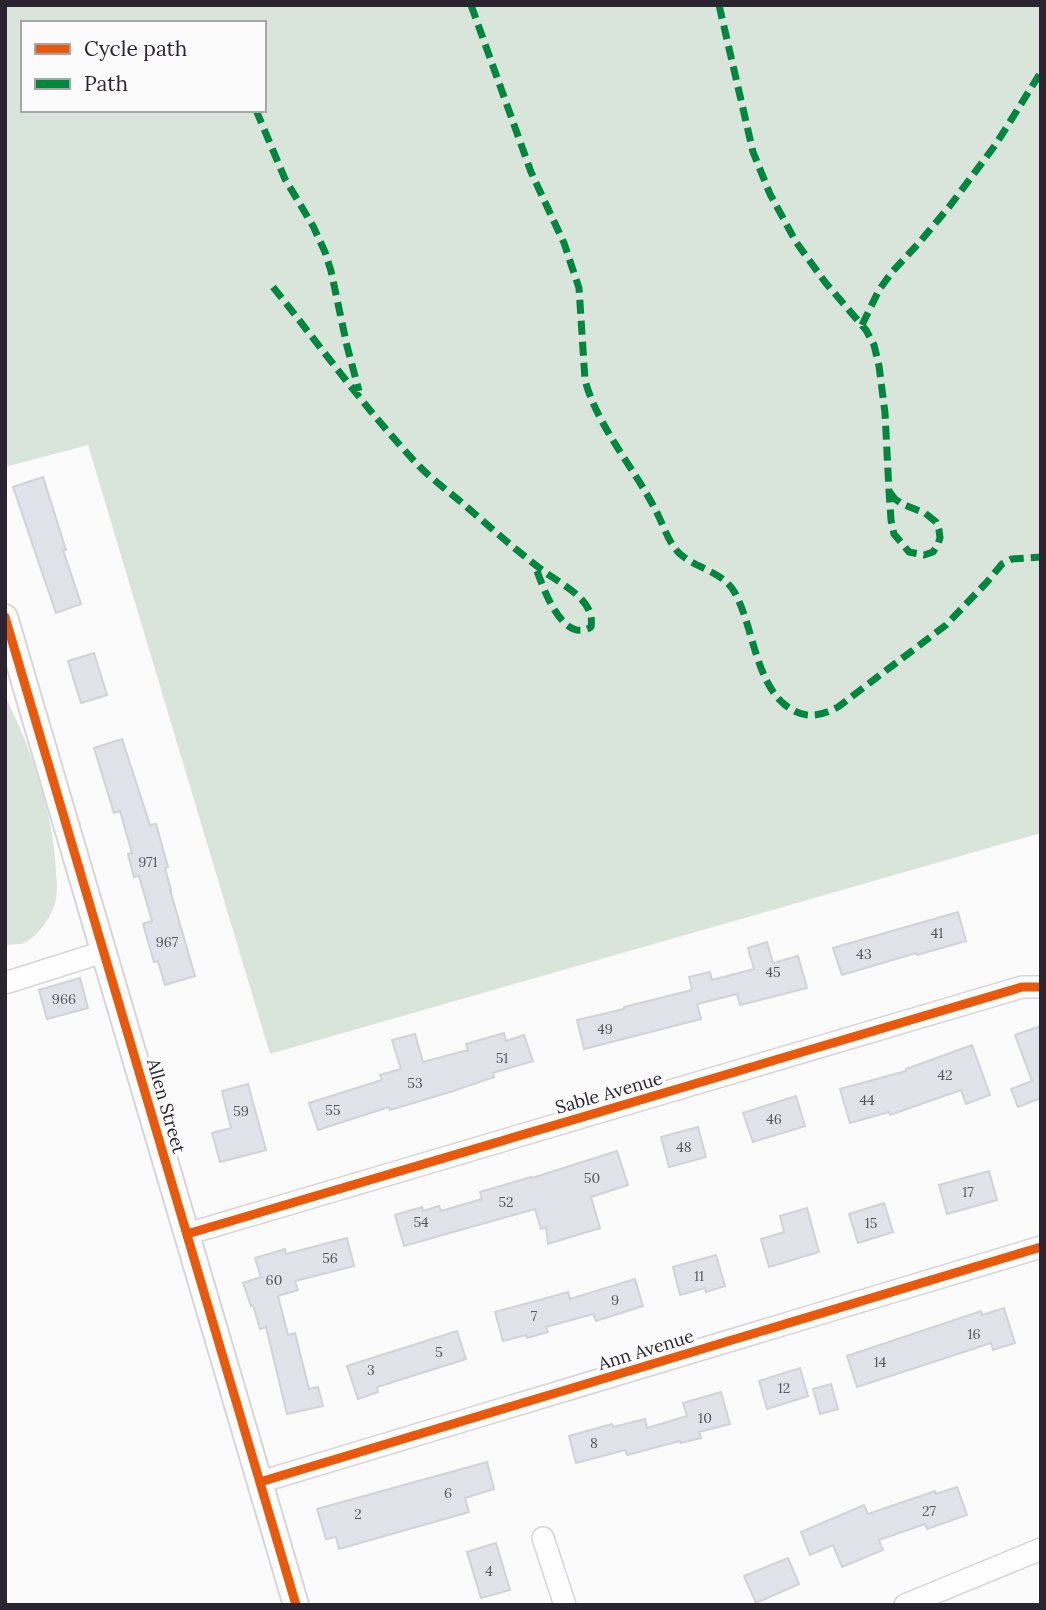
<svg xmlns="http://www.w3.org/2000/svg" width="1046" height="1610" viewBox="0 0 1046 1610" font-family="Lora,serif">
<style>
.green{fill:#d9e4da;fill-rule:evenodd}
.building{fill:#e2e3ea;stroke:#d2d2d9;stroke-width:2}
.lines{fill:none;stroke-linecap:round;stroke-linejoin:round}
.minor-casing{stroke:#d7d4db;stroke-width:24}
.tertiary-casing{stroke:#d7d4db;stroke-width:28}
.minor{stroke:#fefefe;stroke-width:21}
.tertiary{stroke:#fefefe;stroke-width:24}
.quiet{stroke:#00873e;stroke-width:7;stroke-dasharray:14 7;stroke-linecap:butt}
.cycleway-casing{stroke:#fbfbfb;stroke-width:13}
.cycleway{stroke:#e8590c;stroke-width:9}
.labels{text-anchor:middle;stroke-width:6;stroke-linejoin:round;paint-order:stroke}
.number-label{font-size:14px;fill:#595560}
.street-label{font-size:18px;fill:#2a2431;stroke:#fbfbfb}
</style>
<rect width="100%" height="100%" fill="#fbfbfb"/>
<path class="green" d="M5 5H1041V833L270 1054 88 445 5 467ZM23 23H264V110H23Z
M5 696C32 750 53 811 56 871 57 883 58 898 53 909 48 921 38 935 26 942 21 945 12 944 5 945Z"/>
<path class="building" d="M43 477 66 550H63L81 604 56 613 13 487Z
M94 653 107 695 81 703 68 661Z
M122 739 150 825 156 824 168 867 165 868 171 890H170L195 976 165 985 158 961 154 962 143 924 152 921 139 876 134 877 128 854 132 853 120 811 114 813 94 748Z
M958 912 966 941 917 955 916 953 842 975 833 948Z
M767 942 773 963 798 956 807 988 740 1005 737 994 697 1004 701 1019 584 1049 577 1020 624 1009V1007L692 990 689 977 710 972 712 980 754 969 748 948Z
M80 978 88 1008 47 1019 39 990Z
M1041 1026V1098L1018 1107 1011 1089 1032 1081 1015 1035Z
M504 1033 506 1041 524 1035 533 1061 493 1073 494 1077 450 1092 390 1110 389 1107 318 1130 309 1103 382 1080 380 1075 401 1069 392 1040 415 1034 423 1062 468 1050 466 1044Z
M972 1045 990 1095 966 1104 961 1090 890 1115 889 1112 850 1123 840 1089 906 1071V1069Z
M248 1084 266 1150 220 1162 212 1133 231 1128 222 1091Z
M796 1096 805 1126 753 1142 743 1113Z
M698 1127 706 1157 669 1167 661 1137Z
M617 1151 628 1185 591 1197 600 1228 548 1244 546 1227 541 1229 535 1209 404 1246 395 1215 422 1207 423 1211 439 1206 441 1211 482 1199 480 1192 531 1177 532 1178Z
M989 1171 997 1200 947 1214 939 1185Z
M884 1203 893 1232 858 1243 849 1214Z
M807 1208 819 1252 769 1267 761 1239 784 1232 780 1216Z
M347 1238 354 1266 295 1281 298 1290 278 1296 288 1335 295 1333 309 1389 318 1387 323 1406 287 1414 266 1327 260 1329 253 1305 251 1306 243 1283 261 1277 255 1258 285 1249 286 1254Z
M716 1255 725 1286 706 1292 705 1288 680 1295 673 1267Z
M635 1279 643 1306 596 1321 593 1314 546 1327 548 1332 527 1338 526 1335 503 1341 495 1312 568 1292 570 1299Z
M1004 1308 1015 1343 993 1350 991 1343 857 1387 847 1356 981 1311 982 1315Z
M457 1331 466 1359 377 1387 378 1392 358 1399 347 1366Z
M800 1368 808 1396 767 1409 759 1381Z
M831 1384 838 1409 820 1414 813 1389Z
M721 1392 730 1424 699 1432 701 1438 681 1443 680 1441 627 1455 625 1450 576 1463 569 1436 612 1424 613 1427 645 1419 647 1428 687 1416 683 1403Z
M487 1462 494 1489 465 1498 469 1512 339 1549 336 1537 326 1539 317 1509Z
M957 1487 967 1515 927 1529 925 1524 879 1540 883 1550 842 1567 833 1545 810 1555 801 1532 864 1505 868 1514 935 1491 936 1494Z
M496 1543 510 1590 481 1598 467 1552Z
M788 1558 799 1584 756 1603 744 1576Z"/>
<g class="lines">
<defs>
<path id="minor" d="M5 983 103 952
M187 1234 1022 987H1041
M260 1482 1041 1247
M543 1538 565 1605
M905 1605 1041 1549"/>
<path id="tertiary" d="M5 617 296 1605"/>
</defs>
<use href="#minor" class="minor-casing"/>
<use href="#tertiary" class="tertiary-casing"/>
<use href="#minor" class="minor"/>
<use href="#tertiary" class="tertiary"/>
<path class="quiet" d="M471 5 531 172 564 243 579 288 585 380C597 426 635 469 656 511 663 524 668 542 679 553 696 569 723 571 735 593 753 626 755 679 784 704 802 719 817 718 838 707L946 625 987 582 1002 564 1012 559 1041 557
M719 5 753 152 770 194 796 242 825 282 866 330 874 345 879 366 885 413 889 491 891 520 894 534 909 552 924 555 933 552 938 544 940 538 939 530 936 522 925 513 902 504 895 499 889 491
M256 110 285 179 313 226 325 252 331 271 347 346 359 391
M273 287C321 347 366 410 419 466 434 481 452 494 468 508 492 529 516 550 542 570 560 584 596 599 591 627 562 645 542 585 535 565
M862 325 879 290 892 272 918 244 949 207 996 144 1041 72"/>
<defs>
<path id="cycleway" d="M5 617 296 1605
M187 1234 1022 987H1041
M260 1482 1041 1247"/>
</defs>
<use href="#cycleway" class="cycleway-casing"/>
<use href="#cycleway" class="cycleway"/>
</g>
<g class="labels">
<g class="number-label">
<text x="148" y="867">971</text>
<text x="937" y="938">41</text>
<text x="167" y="947">967</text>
<text x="864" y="959">43</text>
<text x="773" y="977">45</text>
<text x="64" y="1004">966</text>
<text x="605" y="1034">49</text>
<text x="502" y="1063">51</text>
<text x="945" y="1080">42</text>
<text x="415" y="1088">53</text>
<text x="867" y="1105">44</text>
<text x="333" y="1115">55</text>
<text x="241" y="1116">59</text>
<text x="774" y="1124">46</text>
<text x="684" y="1152">48</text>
<text x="592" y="1183">50</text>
<text x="968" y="1197">17</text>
<text x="506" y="1207">52</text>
<text x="421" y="1227">54</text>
<text x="871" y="1228">15</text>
<text x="330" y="1263">56</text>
<text x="699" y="1281">11</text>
<text x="274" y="1285">60</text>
<text x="615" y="1305">9</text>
<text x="534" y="1321">7</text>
<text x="974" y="1339">16</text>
<text x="439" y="1357">5</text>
<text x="880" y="1367">14</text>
<text x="371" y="1375">3</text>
<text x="784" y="1393">12</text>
<text x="705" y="1423">10</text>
<text x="594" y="1448">8</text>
<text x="448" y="1498">6</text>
<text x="929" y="1516">27</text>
<text x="358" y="1519">2</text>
<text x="489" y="1576">4</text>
</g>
<g class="street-label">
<text transform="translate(609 1093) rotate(-16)" y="6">Sable Avenue</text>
<text transform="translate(166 1106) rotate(74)" y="6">Allen Street</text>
<text transform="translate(646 1350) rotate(-17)" y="6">Ann Avenue</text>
</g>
</g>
<rect width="1046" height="1610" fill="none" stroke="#2a2431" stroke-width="14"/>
<rect x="21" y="21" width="245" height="91" fill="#fbfbfb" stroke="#a7a5aa" stroke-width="2"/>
<rect x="35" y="44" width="35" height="10" fill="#e8590c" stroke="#a7a5aa" stroke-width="2"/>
<text x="84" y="56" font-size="21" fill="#2a2431">Cycle path</text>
<rect x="35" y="79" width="35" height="10" fill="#00873e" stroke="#a7a5aa" stroke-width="2"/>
<text x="84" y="91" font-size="21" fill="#2a2431">Path</text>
</svg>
